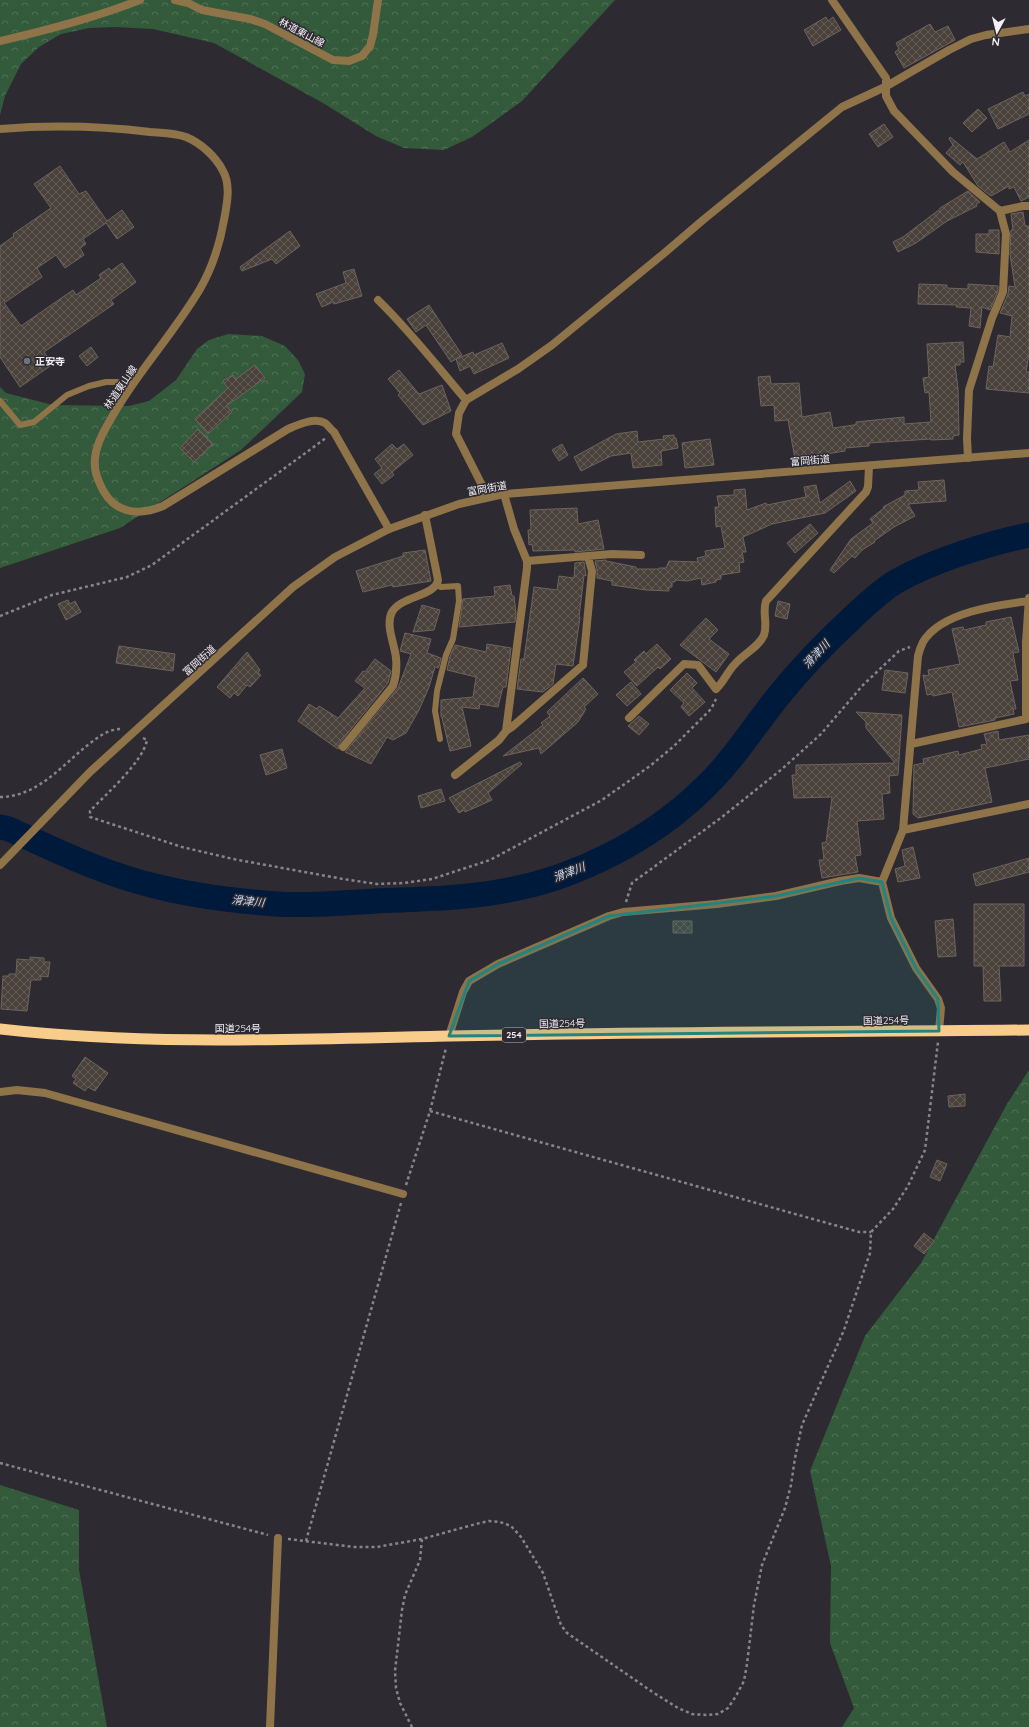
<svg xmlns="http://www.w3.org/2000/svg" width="1029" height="1727" viewBox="0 0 1029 1727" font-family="Quicksand,'Noto Sans JP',sans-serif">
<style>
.forest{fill:url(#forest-crowns)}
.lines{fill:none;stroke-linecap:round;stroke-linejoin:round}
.river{stroke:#001a3b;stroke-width:25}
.building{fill:url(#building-cross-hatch);stroke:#6d645d}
.path{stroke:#89858c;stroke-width:2.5;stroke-dasharray:3 3;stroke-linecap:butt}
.service{stroke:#8f7349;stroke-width:6}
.minor{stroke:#8f7349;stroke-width:8}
.tertiary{stroke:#8f7349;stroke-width:8}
.trunk{stroke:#f8cc8a;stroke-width:11}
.marked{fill:#26827c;fill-opacity:0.2;stroke:#26827c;stroke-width:3;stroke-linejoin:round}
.worship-dot{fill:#6b7280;stroke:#2e2a32;stroke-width:1.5}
.labels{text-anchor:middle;stroke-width:3;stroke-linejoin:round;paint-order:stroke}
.shield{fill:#2e2a32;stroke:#b9b5bb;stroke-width:1}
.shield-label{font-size:9px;font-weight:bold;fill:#f4f1f6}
.street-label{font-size:10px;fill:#f4f1f6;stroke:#2e2a32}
.poi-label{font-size:10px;font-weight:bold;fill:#f4f1f6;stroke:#2e2a32;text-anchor:start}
.water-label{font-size:11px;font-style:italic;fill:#c1daf7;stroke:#2e2a32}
</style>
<defs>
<pattern id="forest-crowns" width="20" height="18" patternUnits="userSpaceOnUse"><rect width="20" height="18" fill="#335a3a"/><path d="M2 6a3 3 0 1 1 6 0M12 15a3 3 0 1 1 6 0" fill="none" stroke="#517257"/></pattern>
<pattern id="building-cross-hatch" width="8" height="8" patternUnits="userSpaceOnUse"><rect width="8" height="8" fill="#4a413b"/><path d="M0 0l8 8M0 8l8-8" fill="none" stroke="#655d58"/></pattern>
</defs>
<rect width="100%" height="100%" fill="#2e2a32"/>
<path class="forest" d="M0 0H615L522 101 472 137 444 150 404 148 376 136 323 103 214 43 153 29 115 27 89 28 61 34 39 47 21 64 5 96 0 115Z
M228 334 262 336 285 346 298 360 305 374 302 392 241 450 120 528 0 568V387L6 393 53 405 129 406 149 401 176 380 197 349 209 340Z
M1029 1070V1727H842L854 1708 830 1643 831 1566 810 1471 865 1336 921 1263 1007 1104Z
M0 1485 79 1510V1570L107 1727H0Z"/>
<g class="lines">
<path class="river" d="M0 827 9 829C57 851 104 874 155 886 194 896 236 901 276 904 309 906 343 903 375 901 418 899 461 899 503 891 575 879 651 840 703 789 733 761 754 726 780 694 802 667 826 642 852 618 866 605 880 591 897 581 932 561 989 543 1029 535"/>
</g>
<path class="building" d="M826 17 828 21 833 17 841 30 813 46 804 30Z
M930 24 935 32 948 26 955 40 904 68 895 52 899 49 896 43Z
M1023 92 1025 96 1029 94V114L998 129 988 109Z
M978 109 987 118 972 132 963 123Z
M884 124 893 137 878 147 869 134Z
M950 137 977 159 1004 142 1010 152 1029 140V197L1021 201 1014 187 1009 189V186L991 196 978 186 963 162 960 165 946 153 953 145 949 139Z
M60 166 79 194 86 191 107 221 122 210 134 227 117 239 106 223 83 239 86 244 80 248 84 255 65 268 56 255 37 268 42 277 4 303 21 326 73 290 76 295 101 278 99 275 109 268 111 271 122 263 136 282 111 300 114 304 44 352 53 364 20 387 0 357V246L14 236 13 234 51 208 34 184Z
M968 191 980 202 976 204 977 206 947 221 916 243 898 252 893 242 903 237 940 209V208Z
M1023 212 1025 226H1029V353L1026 372H1029V393L986 389 989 366 993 367 998 335 1010 337 1012 316 1000 313 1008 294 1009 286 1015 287 1010 254 1011 230H1013L1011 214Z
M989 230H999V254L976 252V234H989Z
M290 231 300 246 276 264 272 259 242 271 240 267Z
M354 269 362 296 334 304 333 302 322 307 316 294 346 283 343 272Z
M919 284 947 285V288L968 289V284L998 286V291L990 310 982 307 980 328 969 326 971 308 956 307 957 305 918 304Z
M429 305 462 355 456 359 473 352 474 355 502 343 509 358 474 374 470 366 460 371 456 359 451 362 426 325 416 332 407 319Z
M963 342 964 362H960V365H955L958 388 959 435 953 436V439L931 440V439L869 443V446L845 448V451L795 459 788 420 775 421 774 405 761 406 758 377 770 376 771 384 799 383 802 417 830 412 833 428 854 425 856 424V422L904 417V424L931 422 929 392 925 393 923 378 929 377 927 344Z
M91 347 98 357 87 366 79 356Z
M255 365 265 378 226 406 232 412 208 434 195 419 228 388 223 381 233 375 236 379Z
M399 370 419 394 442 385 451 411 423 425 398 395 400 393 388 379Z
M198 429 213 444 194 462 180 448Z
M637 431 638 442 664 439 663 436 674 435V438H676L678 448 661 451 662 465 633 468 631 453 611 456 581 471 574 457 616 434Z
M710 439 714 465 685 468 682 443Z
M392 444 397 449 404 444 413 455 392 472 394 475 382 484 374 474 382 468 375 459Z
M562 444 568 455 559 461 552 450Z
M944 480 946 501 908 504 915 516 894 527 874 541 875 542 862 550 855 558 852 556 834 573 830 570 851 539 873 523 870 519 884 508 883 507 905 495V491L919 490 918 482Z
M850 481 856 491 825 513 772 524 743 537 746 552H742L744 562 739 563 740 572 721 575V579L716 580V582L702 585 701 578 687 581 675 580V582H672V587H669V591L646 590 612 585V581L597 578V570L595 561 606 560V561L636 567V569H659V568H666L669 561 698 562 697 558 706 556 705 551 725 548 721 526 716 527 715 507H719L717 496 734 495V490L745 489 747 510 766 503 767 505 806 497 804 487 816 485 820 503Z
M577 508 578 524 598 520 604 549 575 552V550L533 551 532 544 529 545 528 530H531L530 510Z
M810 524 818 533 795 553 787 543Z
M425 550 431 581 393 587 392 585 363 592 356 571 403 556V553Z
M584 562 586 576 584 575 579 617H580L573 666 556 664 553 684 543 692 517 689 521 659H524L534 587 557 590 559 576 574 578 575 563Z
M510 585 512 596H514L516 613 515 622 459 627 463 599 495 596 494 587Z
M68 600 70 604 75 601 81 612 66 620 58 604Z
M778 601 790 604 787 619 775 616Z
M422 605 440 610 434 630 413 632Z
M1011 617 1019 652 1013 653 1018 680 1010 681 1016 709H1013L1014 714 995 718V720L959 727 952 692 933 696 932 694 927 695 923 675 929 676 928 670 960 664 952 629 963 627 964 630 986 625V622Z
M706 618 718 630 709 639 729 654 716 672 680 645Z
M405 633 431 639 427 653 441 658 439 666 438 668 435 667 429 687 419 710 406 733 393 740 387 737 371 764 345 752 398 688 411 654 400 651Z
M487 644 511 648 506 687H503L498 707 480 704 479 709 462 707 471 746 450 751 442 718 441 716V700L473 697 476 677 447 670 450 656 455 645 486 652Z
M657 644 671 659 660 669 658 667 637 686 624 672 636 662 634 660 644 651 646 654Z
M119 646 175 654 173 671 116 663Z
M247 652 260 670 258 673 261 675 250 687 247 685 238 696 234 693 230 698 217 687Z
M375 659 391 671 388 683 339 744 338 749 298 721 309 704 317 709 319 706 338 718 365 688 355 681 363 671 365 672Z
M885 670 908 673 905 693 882 690Z
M687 673 697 683 692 688 705 702 689 716 681 707 684 703 670 690Z
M583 678 598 694 584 707 586 709 578 722 541 754 539 748 503 756 543 725 541 723 550 716 547 712Z
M631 682 641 694 627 706 616 695Z
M856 712 902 715 898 775 889 776 890 793 882 794 884 819 857 821 861 855 855 856 858 872 822 878 819 860H824L822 843 826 842 832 797 794 798 792 775H796V765L895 763 866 728V722Z
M639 716 649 724 639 735 628 726Z
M998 731 999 740 1029 735V759L985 768 992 802 918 818 913 814 914 765 924 763 923 759 958 751 959 755 982 749 981 745 987 744 984 734Z
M282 749 287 768 266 775 260 755Z
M520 762 522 764 488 793 492 800 465 812 464 810 459 813 449 798Z
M441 789 445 801 421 808 418 796Z
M913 847 920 878 898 882 895 869 905 866 902 850Z
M1029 858V872L976 886 973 874Z
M974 904H1024V966H999L1001 1001H984L983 966H974Z
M953 919 956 956 938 957 935 921Z
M673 921H692V933H673Z
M30 957 44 958V962H50L48 977 41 976V980H31L27 1011 1 1009 3 976H9V974H16L17 959 30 960Z
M85 1057 108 1073 95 1091 88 1087 85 1091 73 1083 76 1079 72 1076Z
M965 1094V1106L949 1107 948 1096Z
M937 1160 947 1164 940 1181 930 1177Z
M924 1233 934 1241 924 1254 914 1246Z"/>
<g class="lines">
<path class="path" d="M0 616 52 595 127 577 152 565 326 438
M143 738 147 740C143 762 106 794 90 811V817L182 847 233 859 343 879 377 884 404 883 432 879 490 860 602 800 650 766 674 746 711 709 716 699
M0 797C35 797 59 769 84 748 96 739 106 729 122 729
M626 902 632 883 722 817 782 769 821 734 863 685 899 651 910 647
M430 1111 859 1232H871
M406 1185 430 1111 446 1048
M0 1463 268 1535
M288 1539 354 1547H377L422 1539 476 1524 489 1521 500 1522 511 1526 521 1537 543 1573 561 1625 567 1633 654 1693 678 1708 692 1714 706 1715 718 1714 728 1708 736 1696 744 1681 747 1664 754 1605 762 1565 785 1508 791 1485 795 1458 802 1425 844 1330 855 1297 870 1253 871 1232 893 1209 908 1186 925 1150 938 1042
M306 1541 401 1203
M412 1727 400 1703 396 1688 395 1671 402 1610 405 1595 420 1560 422 1539"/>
<path class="service" d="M0 401 20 425 34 422 67 395 89 386 106 382H117L131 387
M437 585 441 587 458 586 459 601 453 639 446 655 437 691 435 711 440 739"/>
<path class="minor" d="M175 0 188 3 202 10 250 19 265 24 333 60 349 61 362 56 370 46 373 35 378 0
M832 0 886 78V96L894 111 953 172 1000 211 1006 234 1003 292 992 318 969 390 967 438 968 458
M0 41C48 30 94 18 140 0
M0 129C49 125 101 126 150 132 162 133 175 133 186 137 201 143 216 157 223 171 231 185 227 204 224 220 220 243 212 268 200 289 172 336 134 376 108 424 102 434 96 447 95 458 94 467 96 476 100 484 112 513 137 517 163 506L288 429C298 425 314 417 325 423 328 425 331 430 334 432L389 529
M1000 211 1023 206H1029
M378 300C410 331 437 366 466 400
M488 497 456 434 459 413 466 400 518 369 552 345 662 255 703 220 842 107 885 87 949 50 971 39 986 35 1029 29
M527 561 612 554 641 555
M1029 598 1026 642H1029
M629 718 684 664 698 665 716 689C724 682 727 672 735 664 743 654 759 647 764 635 768 624 762 612 766 601L866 492 868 487 869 466
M506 731 512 727 583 665 592 571 588 557
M911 744 1026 719V642
M343 747 393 686C396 677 397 668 396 658 395 645 385 625 392 612 401 596 436 596 438 580L425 515
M455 775 499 740 506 731 527 568V561L514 529 504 494
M903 830 1029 804
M939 1031 941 1008 938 999 916 968 891 918 882 882 903 830 918 656C919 652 921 646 923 642 941 612 997 605 1029 601
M449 1036 463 992 469 981 498 964 609 916 623 912 717 904 776 896 840 881 859 878 882 882
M0 1092 17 1090 45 1093 403 1194
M270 1727 278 1538"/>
<path class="tertiary" d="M0 865 90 772 293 587 335 557 389 529 459 504 504 494 1029 453"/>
<path class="trunk" d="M0 1029C149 1046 300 1039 450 1036 643 1032 836 1032 1029 1030"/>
</g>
<path class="marked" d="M859 878 882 882 891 918 916 968 938 999 939 1031 449 1036 469 981 498 964 609 916 776 896Z"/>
<circle class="worship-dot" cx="27" cy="361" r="4"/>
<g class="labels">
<rect class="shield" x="502" y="1028" width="24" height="14" rx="3"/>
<g class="shield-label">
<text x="514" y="1038">254</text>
</g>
<g class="street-label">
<text transform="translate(302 32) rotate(28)" y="4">林道東山線</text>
<text transform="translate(120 387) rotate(-56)" y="4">林道東山線</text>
<text transform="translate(810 460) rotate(-5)" y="4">富岡街道</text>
<text transform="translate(487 488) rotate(-10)" y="4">富岡街道</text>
<text transform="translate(199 660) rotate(-42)" y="4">富岡街道</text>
<text transform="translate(886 1020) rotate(-1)" y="4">国道254号</text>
<text transform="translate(562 1023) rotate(-1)" y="4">国道254号</text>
<text x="238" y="1032">国道254号</text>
</g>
<g class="poi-label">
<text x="35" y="365">正安寺</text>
</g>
<g class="water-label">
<text transform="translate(816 654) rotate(-47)" y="4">滑津川</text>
<text transform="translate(569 872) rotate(-21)" y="4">滑津川</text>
<text transform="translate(248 901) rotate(6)" y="4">滑津川</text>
</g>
</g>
<g transform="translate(997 32) rotate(187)" stroke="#2e2a32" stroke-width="3" paint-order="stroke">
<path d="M0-3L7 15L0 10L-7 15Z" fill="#f4f1f6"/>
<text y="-6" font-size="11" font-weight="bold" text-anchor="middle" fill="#f4f1f6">N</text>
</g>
</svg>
